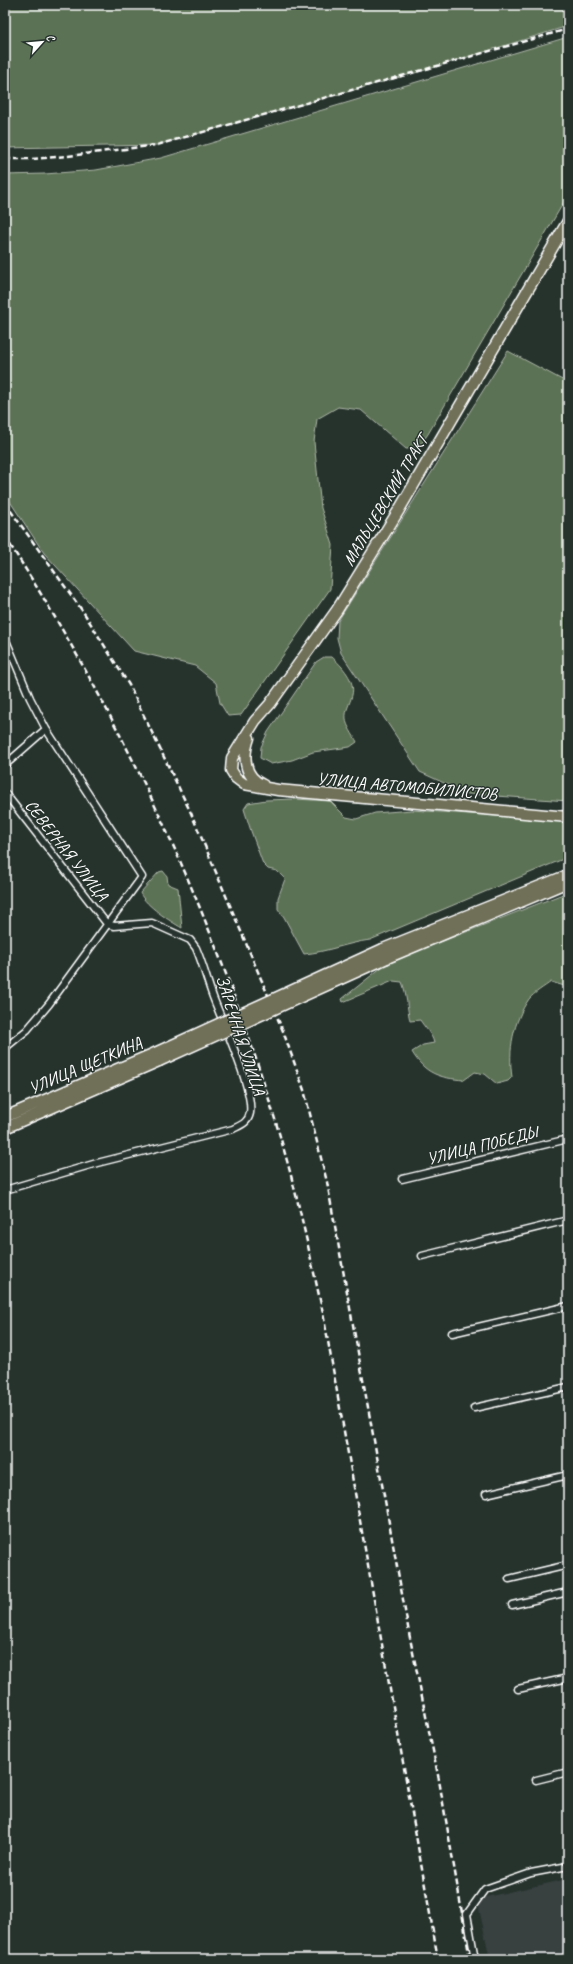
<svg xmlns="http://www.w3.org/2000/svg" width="573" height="1964" viewBox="0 0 573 1964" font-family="Caveat,sans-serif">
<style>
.built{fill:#384140}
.green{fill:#5c7255;stroke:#aeb8aa}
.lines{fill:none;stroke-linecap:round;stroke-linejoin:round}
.minor-casing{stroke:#fff;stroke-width:9}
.primary-casing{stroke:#fff;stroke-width:13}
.minor{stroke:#26332d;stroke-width:6}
.primary{stroke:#706f59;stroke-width:10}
.rail{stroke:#fff;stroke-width:2.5;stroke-dasharray:6 3;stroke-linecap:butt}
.primary-bridge-casing{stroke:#fff;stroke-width:13;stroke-linecap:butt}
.primary-bridge{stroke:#706f59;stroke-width:10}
.labels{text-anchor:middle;stroke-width:3;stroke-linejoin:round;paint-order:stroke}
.street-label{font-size:17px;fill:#fff;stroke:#26332d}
</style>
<rect width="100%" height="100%" fill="#26332d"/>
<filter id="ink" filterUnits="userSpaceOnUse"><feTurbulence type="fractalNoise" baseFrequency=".025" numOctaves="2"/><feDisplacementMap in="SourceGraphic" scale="8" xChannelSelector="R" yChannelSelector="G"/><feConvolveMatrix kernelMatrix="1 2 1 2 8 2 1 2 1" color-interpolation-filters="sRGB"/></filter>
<g filter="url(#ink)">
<path class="built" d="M568 1879V1959H490L477 1899Z"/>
<path class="green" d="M5 5H568V26L429 69 157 145 5 148Z
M568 37V195L428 434 418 448 406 449 361 410 338 407 317 419 314 442 321 508 333 545 330 589 241 715 228 716 220 703 216 683 195 666 134 651 44 553 5 494V175L45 174 96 170 161 158Z
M508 351 568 383V801L468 794 420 772 341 653 337 638 338 621Z
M324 657H332C342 666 356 681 352 695 350 704 345 710 346 719 346 725 354 736 357 742L350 747 313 752 292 760 271 764 260 758 261 747 268 732 316 662Z
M295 799 330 801 346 817 356 819 375 813 412 810 568 821V857L370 940C347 943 327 952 304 954L284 917 278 909V898L285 879 277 871 268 869 263 864 251 831 244 809 248 803 266 800Z
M163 871 167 876 168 884 178 888 182 928C170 921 146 906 140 893L159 872Z
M568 892V987L551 982C544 987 534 993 529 999 513 1022 508 1050 512 1077L508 1081 497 1084 485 1074 475 1072 464 1080C440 1078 425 1074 412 1052L423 1045 434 1043C432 1034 425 1028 420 1020L410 1021C407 1008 407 995 402 982L393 981 343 1002 342 999 387 963Z"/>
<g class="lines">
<defs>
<path id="minor" d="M5 638 30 698 46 729 142 877 49 1004 27 1030 5 1048
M5 765 46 729
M5 793 107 924 114 926 152 923 190 940 196 948C203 964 207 981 213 997 222 1021 254 1090 250 1113 248 1123 241 1125 233 1129L97 1163 5 1190
M402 1179 568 1139
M422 1256 568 1220
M452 1333 568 1306
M474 1408 568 1387
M486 1494 568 1475
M509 1579 568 1565
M512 1605 568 1592
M518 1689 568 1678
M536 1780 568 1772
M475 1959 467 1914 485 1889 531 1873 568 1866"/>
<path id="primary" d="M568 221 399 510 337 610 270 704 255 721 232 758 231 770 236 778 244 784 278 790 568 817
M249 738C243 755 243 777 263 785
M383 949 568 875
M387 958 568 882
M5 1117 155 1053
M5 1128 159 1061"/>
</defs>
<use href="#minor" class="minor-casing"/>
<use href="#primary" class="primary-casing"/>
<use href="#minor" class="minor"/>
<use href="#primary" class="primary"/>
<path class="rail" d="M5 159H32L68 156 157 145 568 29
M5 503 84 613 129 685 191 813 283 1031 304 1090 327 1182 410 1638 439 1780 470 1959
M5 537C131 730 228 946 289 1168 302 1216 312 1265 323 1313L438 1959"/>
<defs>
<path id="primary-bridge" d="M155 1053 383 949
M159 1061 387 958"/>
</defs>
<use href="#primary-bridge" class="primary-bridge-casing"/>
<use href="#primary-bridge" class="primary-bridge"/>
</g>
</g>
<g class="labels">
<g class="street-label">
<text transform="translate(385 500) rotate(-59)" y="6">МАЛЬЦЕВСКИЙ ТРАКТ</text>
<text transform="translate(407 786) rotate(5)" y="6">УЛИЦА АВТОМОБИЛИСТОВ</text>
<text transform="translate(67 850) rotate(52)" y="6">СЕВЕРНАЯ УЛИЦА</text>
<text transform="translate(241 1035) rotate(72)" y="6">ЗАРЕЧНАЯ УЛИЦА</text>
<text transform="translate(85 1065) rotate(-23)" y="6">УЛИЦА ЩЕТКИНА</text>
<text transform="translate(482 1145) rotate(-14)" y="6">УЛИЦА ПОБЕДЫ</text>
</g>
</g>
<rect width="573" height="1964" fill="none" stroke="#26332d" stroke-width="20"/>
<rect x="10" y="10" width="553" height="1944" fill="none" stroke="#fff" stroke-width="1.5" filter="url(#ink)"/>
<g transform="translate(42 42) rotate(63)" stroke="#26332d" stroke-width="3" paint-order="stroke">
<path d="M0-3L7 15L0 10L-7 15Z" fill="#ffffff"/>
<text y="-6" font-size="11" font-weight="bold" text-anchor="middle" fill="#ffffff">С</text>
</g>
</svg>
